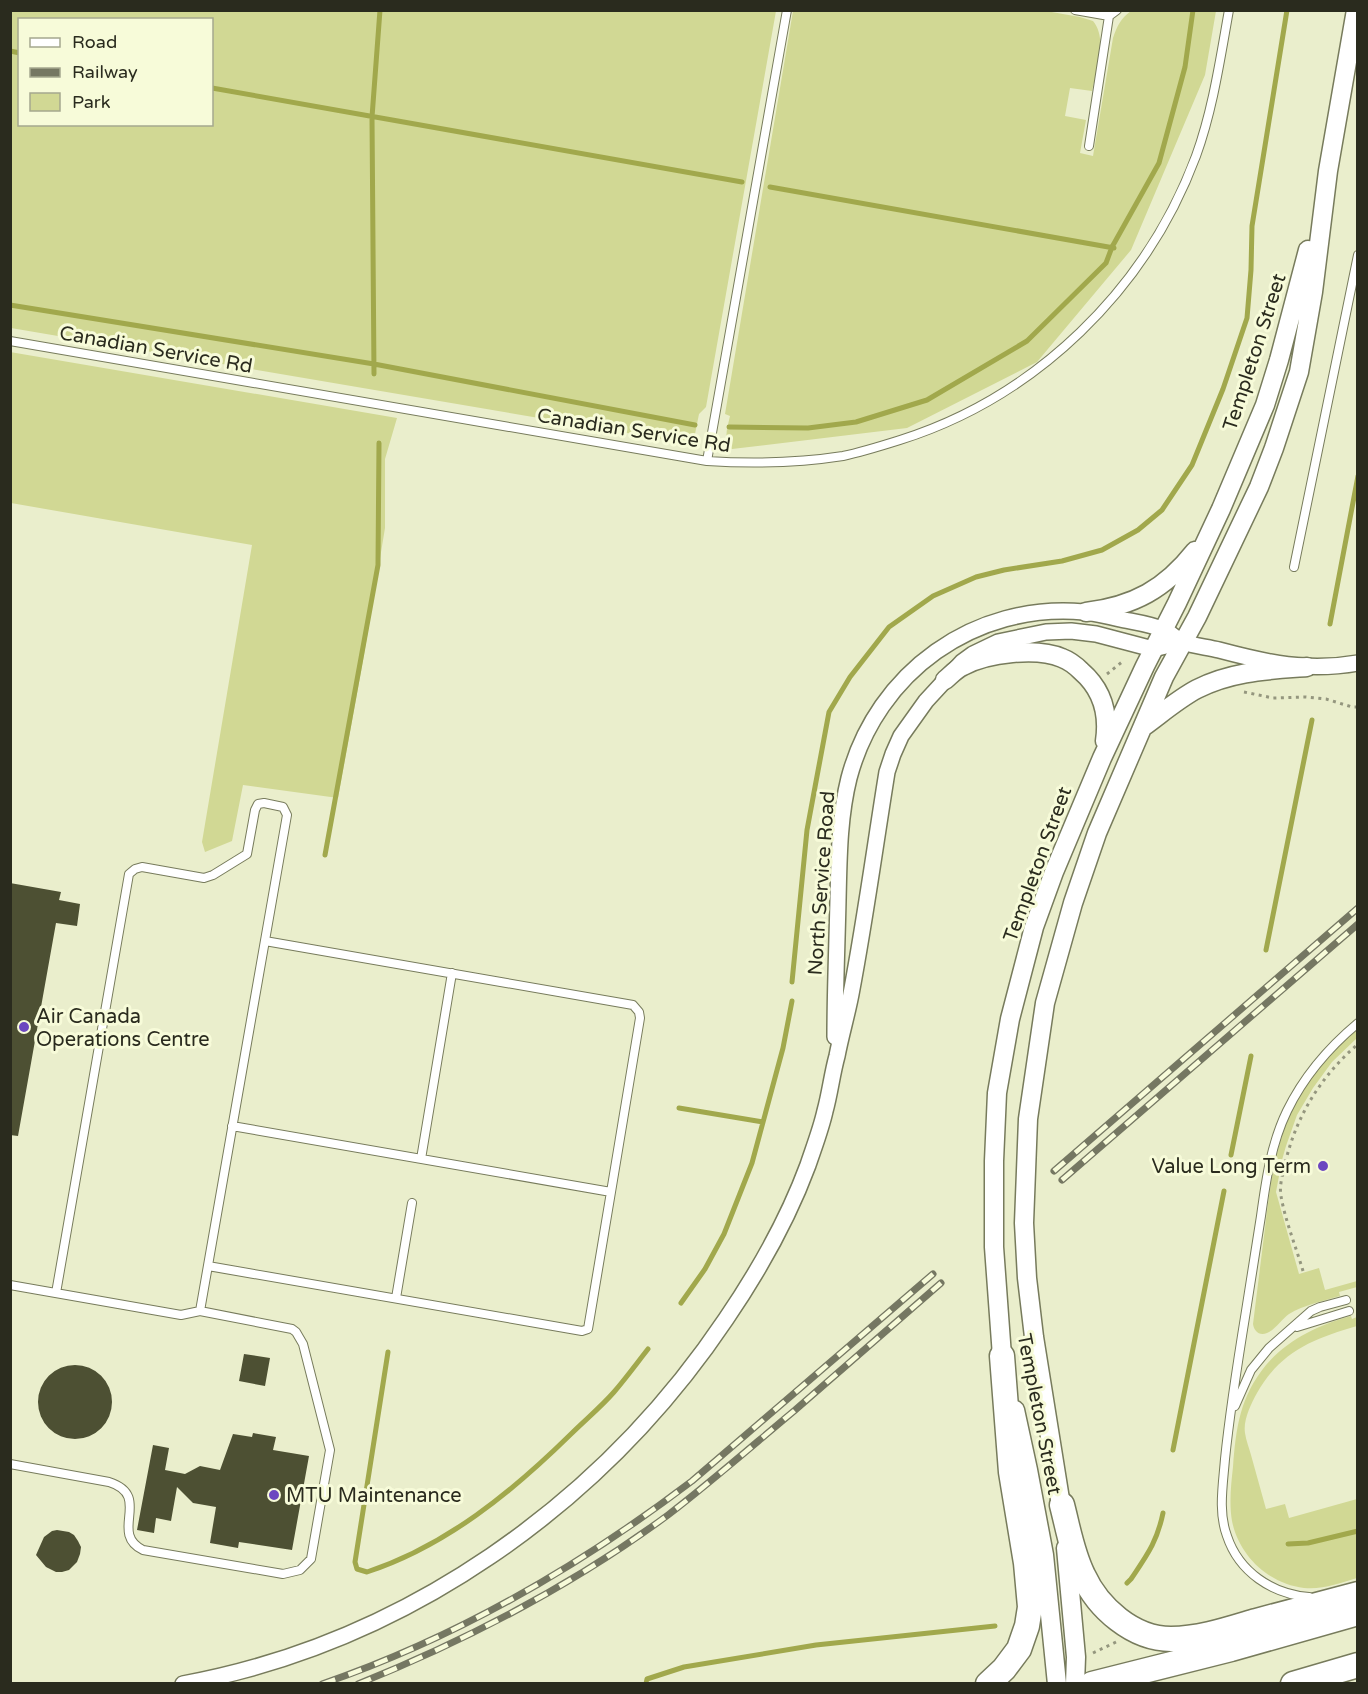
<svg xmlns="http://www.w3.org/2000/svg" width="1368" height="1694" viewBox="0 0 1368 1694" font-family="'Varela Round',sans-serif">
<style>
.green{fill:#d1d894;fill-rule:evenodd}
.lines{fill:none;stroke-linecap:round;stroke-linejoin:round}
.stream{stroke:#a1a84c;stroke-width:5}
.building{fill:#4d5033}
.service-casing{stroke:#777b5c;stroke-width:10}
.minor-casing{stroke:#777b5c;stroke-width:18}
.tertiary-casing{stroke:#777b5c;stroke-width:21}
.primary-casing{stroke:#777b5c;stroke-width:27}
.path{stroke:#94967e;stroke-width:3;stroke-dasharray:3 4.5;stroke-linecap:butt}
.service{stroke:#fff;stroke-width:8}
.minor{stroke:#fff;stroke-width:15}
.tertiary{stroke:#fff;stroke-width:18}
.primary{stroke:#fff;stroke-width:24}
.rail-casing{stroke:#757762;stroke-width:7}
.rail{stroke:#f7fbd9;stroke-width:4.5;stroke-dasharray:14;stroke-linecap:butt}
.poi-dot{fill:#6c47c0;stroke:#f7fbd9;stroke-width:2}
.labels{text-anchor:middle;stroke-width:6;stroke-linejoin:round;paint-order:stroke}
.street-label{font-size:20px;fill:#2a2b1e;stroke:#f7fbd9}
.poi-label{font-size:20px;fill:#2a2b1e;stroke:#f7fbd9;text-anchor:start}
</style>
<rect width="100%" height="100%" fill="#eaeecc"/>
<path class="green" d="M10 11H776L706 407 699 414 694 439 686 443 11 328ZM20 20H212V124H20Z
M1046 11 1080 17 1093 21C1108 39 1096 71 1092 91L1070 88 1065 116 1086 120 1080 153 1093 156 1113 38C1117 26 1121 18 1131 11H1216L1205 75 1131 250 1037 362 907 428 732 449C722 441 728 426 730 416L725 414 793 11Z
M10 352 397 418 385 459V528L364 655 338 798 243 785 232 841 205 852 202 842 252 545 11 503Z
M1357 1029V1038L1332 1062 1313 1088 1297 1115 1286 1146 1282 1160 1276 1192 1299 1274 1319 1268 1325 1290 1357 1281V1287L1339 1292 1340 1296C1323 1301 1304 1305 1289 1314 1282 1319 1275 1330 1267 1333 1259 1336 1254 1331 1253 1324 1257 1292 1261 1260 1265 1228 1272 1169 1279 1117 1318 1068 1330 1054 1344 1041 1357 1029Z
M1351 1316 1352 1319 1357 1317V1326C1313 1339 1281 1351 1257 1393 1251 1404 1243 1420 1245 1433 1246 1440 1249 1448 1251 1455 1256 1473 1261 1491 1266 1509L1285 1504 1289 1518 1357 1499V1578C1340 1583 1322 1590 1304 1588 1269 1584 1239 1556 1232 1521 1229 1503 1231 1485 1233 1467 1236 1427 1240 1397 1266 1365 1287 1340 1320 1324 1351 1316Z"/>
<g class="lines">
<path class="stream" d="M10 51 20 53
M212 88 742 182
M770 187 1114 248
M10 305 374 364 695 425
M374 374 372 117 380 10
M729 427 808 428 856 422 927 400 1027 341 1106 263 1112 247 1159 163 1185 67 1193 10
M1330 624 1358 476
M325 855 378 565 379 443
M1266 950 1312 720
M792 982 807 830 815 787 829 712 850 677 889 627 933 596 976 577 1004 570 1062 561 1102 550 1138 530 1162 510 1192 465 1223 389 1247 318 1251 270 1252 226 1287 10
M679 1108 763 1122
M1231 1155 1251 1056
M681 1303 705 1269 724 1234 752 1163 783 1048 792 1001
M388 1352 355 1562 357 1569 367 1572C446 1546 512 1492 571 1434 585 1420 601 1407 614 1392 626 1378 637 1363 648 1349
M1173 1450 1224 1191
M1288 1544 1308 1543 1358 1531
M1127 1583 1131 1579C1147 1555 1157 1542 1163 1513
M646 1684 647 1679 684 1667 816 1645 995 1626"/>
</g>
<path class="building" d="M10 883 61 892 59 900 80 904 77 926 56 923 18 1136 10 1135Z
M244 1354 270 1358 265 1386 239 1381Z
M38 1402a37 37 0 1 1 74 0a37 37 0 1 1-74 0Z
M253 1433 276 1437 273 1450 309 1456 292 1550 239 1542 238 1548 210 1543 216 1507 193 1503 177 1487 171 1521 156 1518 154 1533 137 1530 153 1445 169 1448 165 1470 185 1474 200 1466 220 1470 233 1434 252 1437Z
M57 1530 69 1532 74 1535 78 1541 81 1547 80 1554 77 1562 69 1570 62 1572H56L46 1567 36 1555 44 1537 52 1531Z"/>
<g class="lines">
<defs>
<path id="service" d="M1075 10 1109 16 1117 10
M1089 146 1109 16
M10 341 707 461C753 464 798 463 843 456 862 452 881 446 900 440 1036 397 1146 290 1196 156 1213 109 1220 60 1229 10
M707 461 787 10
M1294 567 1358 255
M232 1126 611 1192 640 1018 639 1012 633 1005 265 941
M421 1159 452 973
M208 1266 582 1331 588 1329 611 1192
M10 1285 181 1315 200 1311 292 1329 296 1332 303 1344 330 1450 311 1559 300 1570 283 1574 143 1550C108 1533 153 1496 109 1482L10 1464
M56 1293 129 874 135 869 142 867 204 878 213 875 247 854 255 810 258 804 264 803 283 807 287 815 200 1311
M396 1298 412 1203
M1297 1327 1349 1311
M1235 1406 1251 1370 1269 1348 1311 1311 1320 1307 1346 1300
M1309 1597C1272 1594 1239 1572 1227 1536 1218 1512 1223 1485 1225 1459 1230 1410 1238 1360 1246 1311 1251 1279 1256 1248 1261 1216 1266 1180 1271 1144 1287 1111 1304 1076 1328 1048 1358 1023"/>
<path id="minor" d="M835 1037C835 991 837 946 838 900 839 860 839 818 849 778 877 672 975 602 1084 612 1096 613 1108 616 1120 619 1134 622 1151 624 1164 630 1171 633 1176 639 1183 642 1194 646 1207 647 1219 650 1268 663 1307 672 1358 663
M183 1684C405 1643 601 1505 726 1319 758 1272 788 1219 808 1165 814 1147 821 1129 825 1111 830 1093 832 1074 837 1056 841 1035 847 1015 851 994 865 921 875 846 887 772L893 754 901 736 926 701 962 662 973 654 998 642 1046 632 1071 631 1096 634 1153 649 1183 642"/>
<path id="tertiary" d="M1086 612C1134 606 1165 589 1195 551
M945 680C951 675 956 669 963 666 987 653 1037 647 1062 658 1070 661 1076 666 1081 671 1103 690 1109 714 1105 741
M1143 727C1161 714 1178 699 1197 689 1232 671 1269 670 1307 667
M1005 1368 1002 1356 994 1247V1161L997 1093 1010 1019 1034 927 1054 872 1102 758 1145 666 1177 603 1221 509 1265 405 1279 360 1308 250
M1015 1410 1028 1470 1044 1555 1057 1684
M1063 1518 1034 1337 1027 1278 1024 1223 1028 1119 1045 1003 1073 903 1097 833 1164 677 1197 617 1259 487 1274 448 1299 372 1313 292 1328 171 1356 10
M1066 1548 1076 1657 1075 1684"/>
<path id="primary" d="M1062 1505C1068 1528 1072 1553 1083 1575 1098 1608 1133 1639 1171 1639 1200 1639 1229 1629 1256 1621 1290 1612 1324 1603 1358 1594
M988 1684 1004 1669 1019 1649 1027 1626 1030 1607 1026 1563 1011 1472 1002 1356
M1092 1684 1231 1649 1358 1613
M1293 1684 1358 1665"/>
</defs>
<use href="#service" class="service-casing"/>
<use href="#minor" class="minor-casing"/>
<use href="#tertiary" class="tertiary-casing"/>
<use href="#primary" class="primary-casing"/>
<path class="path" d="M1107 674 1122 662
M1244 692 1273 698 1306 697 1326 699 1352 707H1358
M1303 1271C1296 1247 1285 1220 1281 1196 1279 1185 1283 1174 1285 1164 1296 1116 1321 1076 1358 1044
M1093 1653 1116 1642"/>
<use href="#service" class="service"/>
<use href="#minor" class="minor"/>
<use href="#tertiary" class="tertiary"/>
<use href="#primary" class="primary"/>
<defs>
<path id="rail" d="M1054 1171 1358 908
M1062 1180 1358 924
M322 1684C456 1638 580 1566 692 1481L933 1274
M358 1684C467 1640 573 1585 668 1515 711 1482 752 1446 794 1411 843 1368 892 1326 941 1283"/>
</defs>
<use href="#rail" class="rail-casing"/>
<use href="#rail" class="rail"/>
</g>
<g class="poi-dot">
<circle cx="24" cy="1027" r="6"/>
<circle cx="1323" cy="1166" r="6"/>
<circle cx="274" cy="1495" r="6"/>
</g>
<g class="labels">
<g class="street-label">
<text transform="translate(156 349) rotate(10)" y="7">Canadian Service Rd</text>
<text transform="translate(1254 352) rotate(-72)" y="7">Templeton Street</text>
<text transform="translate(634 430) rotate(9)" y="7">Canadian Service Rd</text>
<text transform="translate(1037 864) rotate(-70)" y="7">Templeton Street</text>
<text transform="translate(821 883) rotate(-86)" y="7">North Service Road</text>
<text transform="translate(1040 1414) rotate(79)" y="7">Templeton Street</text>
</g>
<g class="poi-label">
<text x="36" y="1023">Air Canada<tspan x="36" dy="23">Operations Centre</tspan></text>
<text x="1311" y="1173" text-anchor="end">Value Long Term</text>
<text x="286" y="1502">MTU Maintenance</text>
</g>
</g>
<rect width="1368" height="1694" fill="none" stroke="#2a2b1e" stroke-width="24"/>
<rect x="18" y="18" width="195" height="108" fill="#f7fbd9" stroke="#a5a88e" stroke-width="1.5"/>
<rect x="30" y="38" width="30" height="9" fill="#ffffff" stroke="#a5a88e" stroke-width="1.5"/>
<text x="72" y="48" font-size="18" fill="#2a2b1e">Road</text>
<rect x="30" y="68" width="30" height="9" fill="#757762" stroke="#a5a88e" stroke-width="1.5"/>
<text x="72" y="78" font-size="18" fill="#2a2b1e">Railway</text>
<rect x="30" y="93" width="30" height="18" fill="#d1d894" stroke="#a5a88e" stroke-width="1.5"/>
<text x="72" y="108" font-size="18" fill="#2a2b1e">Park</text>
</svg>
